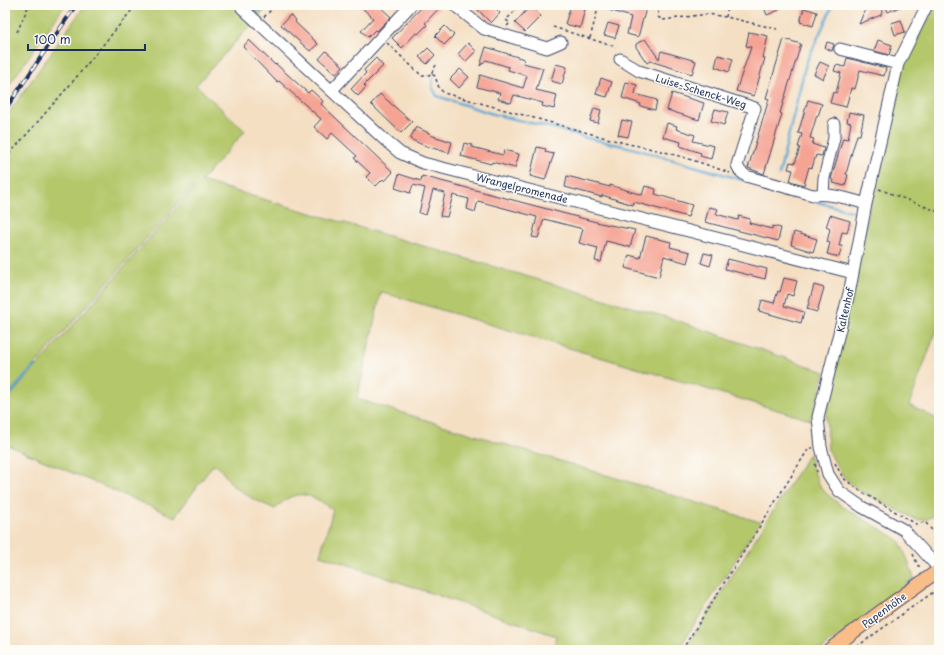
<svg xmlns="http://www.w3.org/2000/svg" width="944" height="655" viewBox="0 0 944 655" font-family="'Playpen Sans',sans-serif">
<style>
.green{fill:#b4c76a;stroke:#687b64}
.forest{fill:#8fac5e;stroke:#556e5e}
.lines{fill:none;stroke-linecap:round;stroke-linejoin:round}
.stream{stroke:#5aa7d3;stroke-width:2.5}
.building{fill:#f5a393}
.minor-casing{stroke:#3c496d;stroke-width:13}
.major-casing{stroke:#3c496d;stroke-width:15}
.path{stroke:#3c496d;stroke-width:1.5;stroke-dasharray:3 3;stroke-linecap:butt}
.minor{stroke:#fff;stroke-width:11}
.major{stroke:#f8bd89;stroke-width:13}
.rail-casing{stroke:#1b2f5e;stroke-width:4}
.rail{stroke:#fdfcf7;stroke-width:2.5;stroke-dasharray:8;stroke-linecap:butt}
.labels{text-anchor:middle;stroke-width:3;stroke-linejoin:round;paint-order:stroke}
.street-label{font-size:10px;fill:#1b2f5e;stroke:#fdfcf7}
</style>
<rect width="100%" height="100%" fill="#fdfcf7"/>
<filter id="ink" filterUnits="userSpaceOnUse"><feTurbulence type="fractalNoise" baseFrequency=".025" numOctaves="2"/><feDisplacementMap in="SourceGraphic" scale="8" xChannelSelector="R" yChannelSelector="G"/><feConvolveMatrix kernelMatrix="1 2 1 2 8 2 1 2 1" color-interpolation-filters="sRGB"/></filter>
<filter id="wash" filterUnits="userSpaceOnUse"><feTurbulence type="fractalNoise" baseFrequency=".012" numOctaves="4" result="noise"/><feDisplacementMap in="SourceGraphic" scale="16" xChannelSelector="R" yChannelSelector="G"/><feGaussianBlur stdDeviation="0.9" result="paint"/><feColorMatrix in="noise" values="0 0 0 0 0 0 0 0 0 0 0 0 0 0 0 0 0 1.4 0 .05"/><feComposite in="paint" operator="in"/></filter>
<g filter="url(#wash)">
<rect width="100%" height="100%" fill="#f4dfc3"/>
<path class="green" d="M5 5H65L5 91Z
M85 5H229L252 24 196 85 245 131 201 181 676 320 825 372 811 420 381 292 357 399 760 522 678 650H553L556 636 320 555 333 510C322 502 308 491 293 496 286 498 280 505 275 509L253 499 233 486 217 465 212 466 175 517 5 444V402L193 189 192 187 5 398V118Z
M939 7V323L909 405 939 420V513L927 519 917 520 856 489 843 476 828 450 826 414 833 374 875 181 902 67 934 9Z
M809 454 813 470 822 490 843 507 899 540 907 558 914 578 821 650H685Z"/>
<path class="forest" d="M252 5H270L258 17Z"/>
<g class="lines">
<path class="stream" d="M254 14 263 5
M433 77 432 87 437 96 493 114 561 130 587 138 632 148 746 181
M779 175 806 63 833 5
M753 183 798 196
M810 200 858 213
M5 400 35 365
M907 585 914 579"/>
</g>
<g id="blocks">
<path class="building" d="M359 5H378L391 17 377 31 375 30 368 37 361 31 373 18Z
M424 5H442L425 23 427 25 418 34 416 33 402 48 392 38Z
M473 5H492L500 13 491 23Z
M571 5H586L580 28 565 24Z
M610 5H647L638 37 627 34 631 17 609 10Z
M763 5H778L779 10 767 15Z
M867 5H884L881 15 859 24Z
M885 5H904L888 12Z
M530 6 541 16 525 32 515 23Z
M804 8 817 12 813 26 800 22Z
M290 15 296 20 295 22 318 44 310 51 281 25Z
M901 20 905 32 895 35 891 23Z
M608 23 619 26 615 38 604 35Z
M445 26 454 35 444 45 435 36Z
M749 32 768 36 763 58H765L754 96 736 91 751 47 746 46Z
M645 39 659 59 661 51 696 61 692 74 650 61 647 63 636 47V44Z
M784 39 801 44 780 113 782 114 764 174 748 168 769 99 766 98Z
M249 40 275 65 276 64 308 93 311 90 323 101 321 104 393 172 385 181 383 179 376 186 366 177 370 173 354 158 357 156 332 133 327 139 314 127 321 119 279 81 277 82 243 47Z
M878 40 892 45 889 55 874 51Z
M827 42 834 44 832 51 825 48Z
M468 43 476 51 466 61 458 54Z
M486 47 524 59 523 63 543 68 536 90 557 95 554 109 542 106 543 103 514 95 511 103 498 99 500 93 477 87 480 75 523 88 527 76 508 70 509 67 486 60 480 66Z
M428 48 435 55 427 64 419 57Z
M326 51 343 66 336 74 319 59Z
M718 55 733 59 729 72 715 67Z
M376 58 383 66 364 85 366 87 358 96 351 89 366 73 364 70Z
M847 58 886 68 884 76 860 70 855 89 851 88 846 107 830 103 833 92 836 93 841 73 834 71 836 65 845 67Z
M820 62 829 66 823 79 814 74Z
M556 64 567 67 562 84 551 81Z
M460 69 469 77 459 88 450 79Z
M601 78 612 82 607 97 596 94Z
M626 82 637 85 635 94 657 100 655 110 640 106 641 104 622 98Z
M672 93 704 103 699 120 667 110Z
M380 94 412 122 401 133 371 104Z
M808 100 822 104 818 116 817 115 810 138 814 139 812 144 824 148 822 156 816 155 812 168 809 167 804 185 790 181 793 170 788 169 790 162 795 163 800 147H798L802 134 798 133Z
M594 108 601 110 598 123 590 121Z
M715 109 728 112 724 125 711 121Z
M849 112 864 115 860 135H857L852 152 846 174 848 175 845 186 833 183 834 180 831 179 843 138 848 139 851 123 847 122Z
M622 120 632 122 628 137 618 135Z
M667 123 677 126 676 129 695 135 693 141 714 146 711 159 700 156 701 153 680 146 681 142 663 137Z
M416 127 431 134 430 135 452 142 449 153 423 145 410 139Z
M464 143 472 145V147L503 155 504 150 519 154 515 168 492 162 491 164 461 156Z
M537 147 546 149 545 152 554 154 545 180 530 176Z
M399 174 421 181 422 176 600 223 635 230 630 247 606 241 601 262 595 261 598 248 579 243 583 229 544 219 538 238 532 237 537 217 478 201 475 212 467 209 469 199 453 195 447 217 440 216 445 193 433 190 426 215 419 213 425 188 413 185 410 193 395 188Z
M567 176 610 187V185L642 195 645 186 656 189 655 194 692 205 688 217 634 202 633 205 602 195V197L565 187Z
M709 207 718 209 716 214 738 220 739 216 750 219 749 223 772 229 773 226 781 228 778 241 705 222Z
M830 215 850 221 847 233 842 232 839 246H842L839 257 827 254 830 243 827 242 830 229 826 227Z
M794 232 817 239 813 252 791 245Z
M646 236 671 242 670 247 690 252 687 263 664 256 659 277 625 268 629 255 640 258Z
M704 253 713 255 710 266 701 263Z
M728 259 767 269 765 279 725 269Z
M784 278 797 281 793 296 787 294 784 306 804 312 801 323 759 311 762 300 774 303 778 291 780 292Z
M814 285 824 288 817 312 807 309Z"/>
</g>
</g>
<g filter="url(#ink)">
<use href="#blocks" fill-opacity="0" stroke="#3c496d" stroke-width="1"/>
<g class="lines">
<defs>
<path id="minor" d="M454 5 484 29 547 48 561 42
M927 5 898 64 866 204 850 289 818 417 821 447 828 474 839 491 862 507 904 530 933 562 939 570
M242 8 387 142 400 153 423 163 853 273
M840 49 898 64
M620 59 639 71 755 108 737 165 740 171 746 176 813 195C831 193 849 199 866 204
M332 90 411 5
M823 194 824 178 834 138V124"/>
<path id="major" d="M829 650 894 602 939 570"/>
</defs>
<use href="#minor" class="minor-casing"/>
<use href="#major" class="major-casing"/>
<path class="path" d="M658 5V17L663 20 708 14 726 17 777 29
M264 17 276 5
M726 17 728 5
M507 26 510 23 506 20 516 10 511 5
M553 27 616 47
M17 32 29 5
M590 38 599 5
M387 43 422 76H426L431 74
M436 65 431 74 435 76 439 88 444 93 628 144C663 150 697 161 730 173
M5 159 69 86 136 5
M879 189 939 212
M835 463 843 478 859 490 916 524 925 522 937 536 939 537
M815 464 817 472
M913 554 918 566H923
M682 650 809 448H813
M852 650 939 588"/>
<use href="#minor" class="minor"/>
<use href="#major" class="major"/>
<defs>
<path id="rail" d="M5 110 76 5"/>
</defs>
<use href="#rail" class="rail-casing"/>
<use href="#rail" class="rail"/>
</g>
</g>
<g class="labels">
<g class="street-label">
<text transform="translate(701 91) rotate(17)" y="4">Luise-Schenck-Weg</text>
<text transform="translate(522 188) rotate(14)" y="4">Wrangelpromenade</text>
<text transform="translate(845 310) rotate(-77)" y="4">Kaltenhof</text>
<text transform="translate(884 610) rotate(-36)" y="4">Papenhöhe</text>
</g>
</g>
<rect width="944" height="655" fill="none" stroke="#fdfcf7" stroke-width="20"/>
<path d="M28 44v6h117v-6" fill="none" stroke="#1b2f5e" stroke-width="2"/>
<text x="34" y="44" font-size="12" fill="#1b2f5e" stroke="#fdfcf7" stroke-width="3" paint-order="stroke">100 m</text>
</svg>
